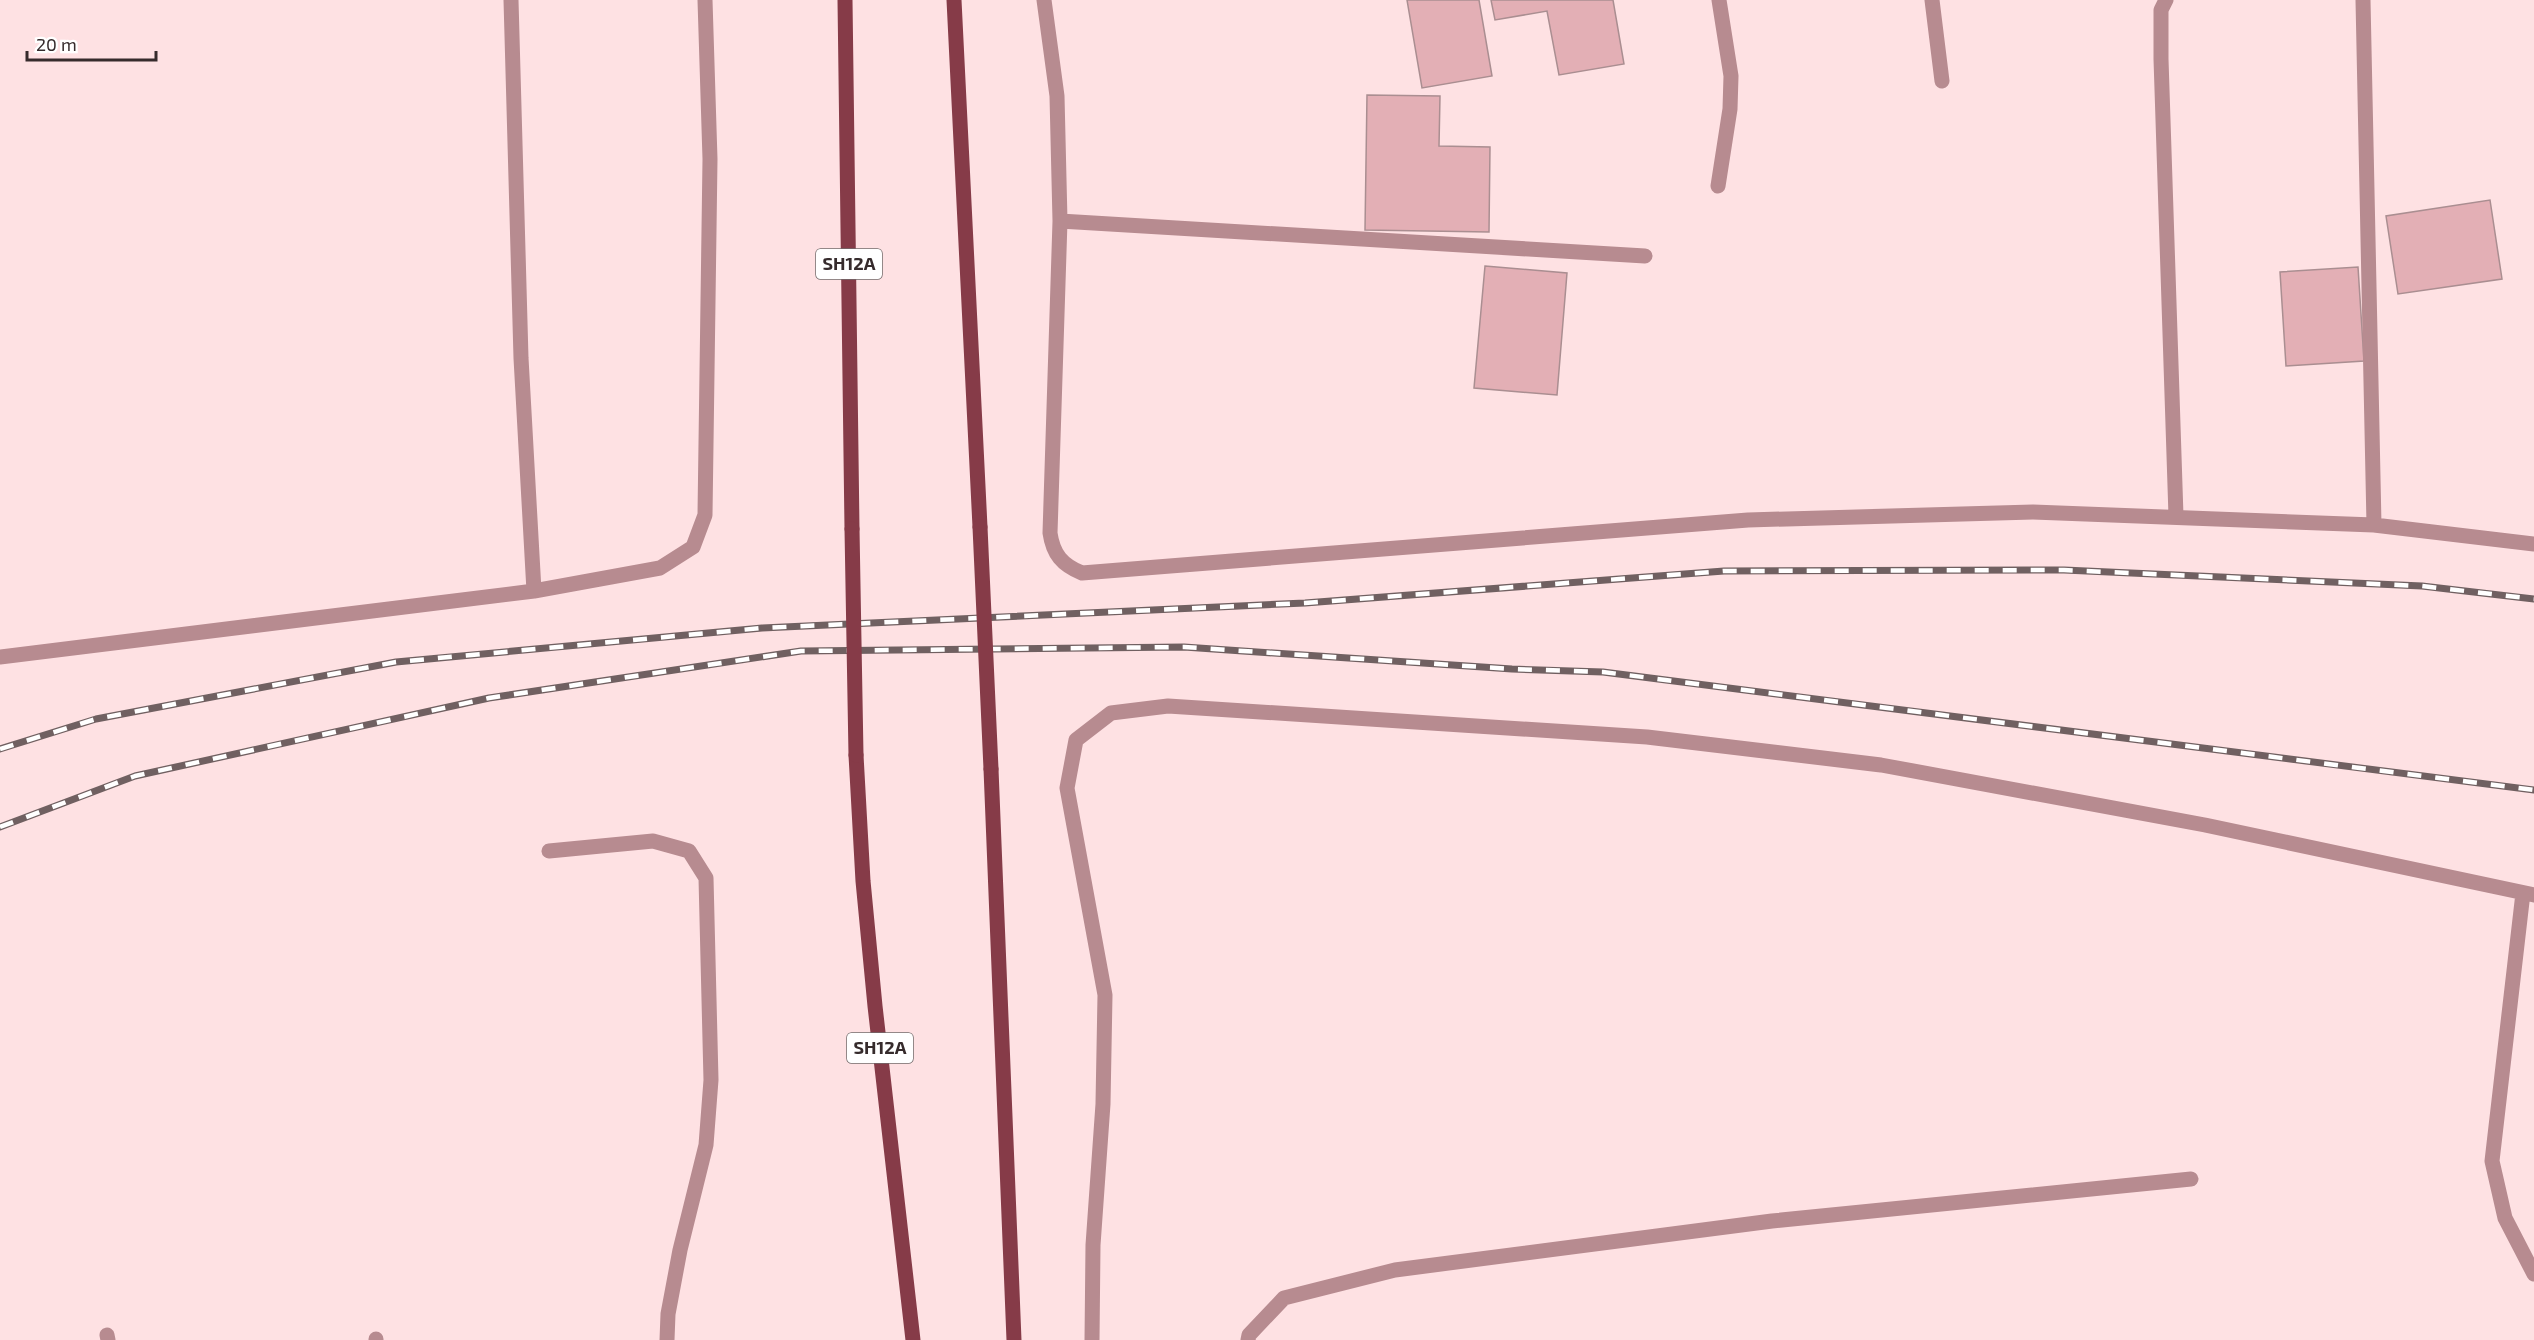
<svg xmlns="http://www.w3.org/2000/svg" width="2534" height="1340" viewBox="0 0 2534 1340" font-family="'Exo 2',sans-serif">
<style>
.building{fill:#e3afb5;stroke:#aa8e91;stroke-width:1.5}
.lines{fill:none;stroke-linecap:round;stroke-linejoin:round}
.minor{stroke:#b78b90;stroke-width:15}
.major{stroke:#863b48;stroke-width:15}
.rail-casing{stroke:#706061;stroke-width:7}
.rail{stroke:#fff;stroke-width:4.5;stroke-dasharray:14;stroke-linecap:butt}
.major-bridge{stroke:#863b48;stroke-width:15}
.labels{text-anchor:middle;stroke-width:4.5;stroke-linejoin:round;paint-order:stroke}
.shield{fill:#fff;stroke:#726b6b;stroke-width:1.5}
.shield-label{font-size:18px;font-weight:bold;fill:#362b2c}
</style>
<rect width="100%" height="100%" fill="#fee1e3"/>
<path class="building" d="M1407 0H1479L1492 76 1422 88Z
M1491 0H1613L1624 64 1559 75 1547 11 1495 20Z
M1367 95 1440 96 1439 146 1490 147 1489 232 1365 230Z
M2490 200 2502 279 2398 294 2386 216Z
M1485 266 1567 273 1557 395 1474 388Z
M2358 267 2364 361 2286 366 2280 272Z"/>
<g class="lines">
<path class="minor" d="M511 0 521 358 534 591
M1044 0 1057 96 1060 221 1050 533C1053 554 1062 565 1082 573L1748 520 2033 512 2374 525 2534 544
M1932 0 1942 81
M2166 0 2161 10V59L2176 516
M2363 0 2374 525
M1718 186 1730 109 1731 76 1719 0
M1060 221 1645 256
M0 657 534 591 660 568 693 547 705 515 710 159 705 0
M549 851 653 841 689 851 706 878 711 1080 706 1145 680 1250 668 1314 667 1340
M2523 893 2492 1161 2505 1218 2534 1274
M107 1335 108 1340
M376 1339V1340
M1092 1340 1093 1245 1103 1104 1105 995 1067 788 1076 740 1111 713 1168 706 1647 737 1881 765 2205 825 2534 895
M1248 1340 1249 1335 1284 1298 1395 1270 1772 1221 2191 1179"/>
<path class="major" d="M845 0 852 529
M954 0 980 527
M856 755 863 881 875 1006 913 1340
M991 769 1014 1340"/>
<defs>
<path id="rail" d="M0 749 96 719 396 662 762 628 1305 603 1724 571 2064 570 2422 586 2534 599
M0 827 135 776 489 698 801 651 1184 647 1512 669 1603 672 2534 790"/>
</defs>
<use href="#rail" class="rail-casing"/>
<use href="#rail" class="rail"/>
<path class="major-bridge" d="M980 527 991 769
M852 529 856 755"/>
</g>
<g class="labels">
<g class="shield">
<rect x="816" y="249" width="66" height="30" rx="4.5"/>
<rect x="847" y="1033" width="66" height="30" rx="4.5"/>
</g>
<g class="shield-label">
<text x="849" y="270">SH12A</text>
<text x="880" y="1054">SH12A</text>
</g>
</g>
<path d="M27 51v9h129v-9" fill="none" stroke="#362b2c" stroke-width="3"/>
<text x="36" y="51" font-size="18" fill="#362b2c" stroke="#ffffff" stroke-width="4.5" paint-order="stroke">20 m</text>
</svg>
